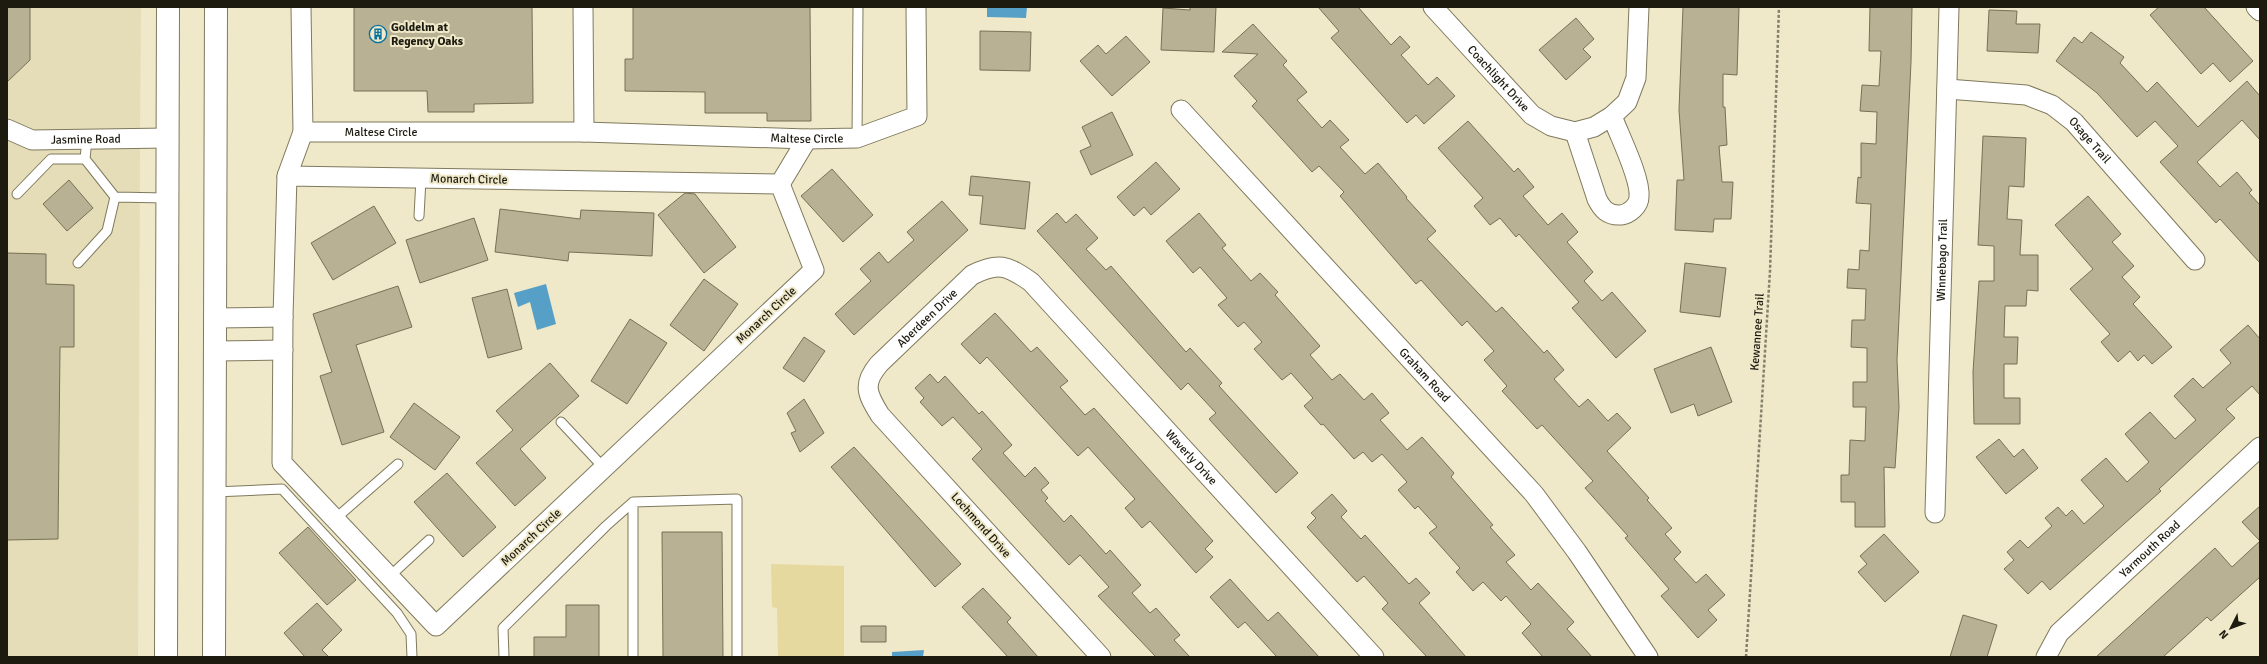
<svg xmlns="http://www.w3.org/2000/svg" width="2267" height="664" viewBox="0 0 2267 664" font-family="Signika,sans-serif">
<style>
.built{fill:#e5ddb7}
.green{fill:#e6d99f}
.water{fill:#56a0c8}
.building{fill:#b8b193;stroke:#777155}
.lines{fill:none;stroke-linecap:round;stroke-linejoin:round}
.service-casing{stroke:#7f795d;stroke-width:11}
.minor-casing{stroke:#7f795d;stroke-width:21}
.primary-casing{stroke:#7f795d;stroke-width:24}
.path{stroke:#84806b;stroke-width:2.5;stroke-dasharray:3 2;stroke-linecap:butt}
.service{stroke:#fff;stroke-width:9}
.minor{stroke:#fff;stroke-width:19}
.primary{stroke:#fff;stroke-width:22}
.labels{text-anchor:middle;stroke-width:4;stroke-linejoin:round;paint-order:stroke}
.poi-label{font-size:12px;font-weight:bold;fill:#1d1b10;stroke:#efe8c9;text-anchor:start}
.street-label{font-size:12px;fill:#1d1b10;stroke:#efe8c9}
</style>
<rect width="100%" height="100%" fill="#efe8c9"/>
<path class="built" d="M7 7H141L140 129 35 131 14 121 7 116Z
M7 140 31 150 140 148 138 657H7Z"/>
<path class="green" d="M771 564 844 566V657H778L777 608 772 607Z"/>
<path class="water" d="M987 7H1027L1026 18 987 17Z
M546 284 556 324 537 330 530 302 518 307 514 293Z
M924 650 923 657H892V652Z"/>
<path class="building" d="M7 7H30V60L7 82Z
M354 7H532L533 103 474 104V112H428L427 91H354Z
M633 7H810L811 121H767V113H705V92L625 91V59H633Z
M1190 7H1216L1214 52 1161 50 1163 8 1190 10Z
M1318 7H1358L1391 45 1400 36 1410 47 1401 55 1428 85 1437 77 1455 96 1424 124 1416 115 1407 123 1331 38 1339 31Z
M1683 7H1739L1737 75 1723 74V107H1725L1727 145 1719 146 1722 182H1733L1731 219H1714L1713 232 1675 230 1677 180H1684L1679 110Z
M1870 7H1912L1911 62 1897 360 1899 407 1895 468 1884 467 1885 527H1855V502H1841V475H1849L1850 440 1865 441 1866 407H1853V382H1867V348L1851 347 1852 320H1865L1866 289 1847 288 1848 269 1859 270 1860 250 1869 251 1871 204 1856 203 1858 177 1861 178V143L1876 144 1877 112 1860 111 1862 85 1879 86 1881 51H1869Z
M2159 7H2204L2253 61 2230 82 2213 63 2201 74 2150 15Z
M1989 10 2017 11 2016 24H2040L2038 53 1987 51Z
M1576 18 1594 39 1583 49 1591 57 1566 80 1539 50Z
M1253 24 1287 61 1283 65 1307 92 1297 100 1322 128 1330 120 1349 140 1340 147 1365 174 1378 163 1407 197 1406 198 1436 231 1427 239 1496 312 1502 307 1544 353 1547 350 1564 370 1554 379 1579 407 1588 399 1608 421 1617 413 1631 428 1607 451 1649 498 1647 500 1672 528 1665 534 1681 552 1674 559 1696 583 1706 574 1725 595 1708 610 1717 620 1698 638 1661 596 1669 589 1625 538 1628 536 1585 488 1593 481 1542 425 1537 429 1502 391 1507 386 1484 360 1494 351 1467 321 1462 326 1421 280 1416 284 1340 196 1344 192 1319 166 1312 172 1252 106 1257 101 1234 76 1258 54 1222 52Z
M980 31 1031 32 1030 71 980 70Z
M2091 32 2124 57 2120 63 2147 92 2157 82 2198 127 2247 81 2260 96V140L2242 120 2197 162 2220 187 2237 172 2252 190 2249 193 2260 205V263L2220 219 2216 223 2160 162 2178 146 2155 121 2137 137 2097 93 2056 61 2074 37 2082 43Z
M1126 36 1150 62 1112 96 1080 61 1098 45 1106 54Z
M1112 112 1133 155 1091 175 1080 151 1091 146 1082 127Z
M1468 121 1514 172 1518 168 1534 187 1523 196 1548 225 1562 213 1578 232 1567 242 1593 272 1584 281 1602 301 1612 292 1646 331 1616 358 1572 308 1579 302 1519 234 1516 237 1500 218 1490 225 1474 206 1483 198 1438 148Z
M1983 136 2026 138 2024 187 2009 186 2007 219 2022 220 2020 255H2038V291L2027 290 2026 306H2005L2004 337H2018L2017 364H2004V398H2020V424H1974L1973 372 1979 281H1994V246L1978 245Z
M1156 162 1180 189 1151 215 1144 207 1134 216 1117 197Z
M832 169 873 215 843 242 801 196Z
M971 176 1030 182 1025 229 980 224 983 196 969 195Z
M69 180 93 208 67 231 43 204Z
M685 193 695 194 736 247 704 273 658 215Z
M2088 196 2121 234 2112 242 2134 266 2122 277 2140 297 2133 304 2172 347 2152 364 2144 355 2138 361 2130 351 2118 362 2101 342 2110 334 2070 289 2093 269 2055 225Z
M942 201 968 230 854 335 835 314 871 281 860 269 879 252 888 263 914 240 907 232Z
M374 206 396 243 333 280 311 243Z
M500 209 580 219 581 210 654 213 652 256 569 252 568 261 495 252Z
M1057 213 1066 223 1076 214 1098 238 1086 249 1106 270 1111 266 1186 352 1190 348 1222 383 1219 386 1298 473 1276 493 1209 419 1216 413 1188 383 1181 390 1037 231Z
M1199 213 1226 245 1222 248 1251 281 1260 273 1278 292 1275 295 1320 346 1310 355 1332 380 1340 374 1364 400 1372 393 1389 413 1380 420 1407 450 1422 437 1454 473 1451 477 1493 525 1490 527 1515 555 1506 562 1531 590 1538 583 1574 622 1567 629 1592 657H1543L1522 633 1531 624 1506 596 1501 601 1483 582 1473 591 1456 572 1460 568 1429 533 1437 527 1418 506 1415 509 1398 490 1407 482 1382 454 1372 462 1363 452 1354 459 1323 424 1321 425 1304 406 1313 398 1291 373 1282 380 1254 349 1262 342 1244 322 1238 327 1218 305 1227 298 1200 267 1193 273 1166 241Z
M474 218 488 260 420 283 406 240Z
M7 253 46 254V284L74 285V347H60L58 539 7 540Z
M1685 263 1726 268 1720 317 1680 312Z
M704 279 738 304 704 351 670 325Z
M398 286 412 327 356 345 384 432 342 445 320 376 332 372 313 314Z
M507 289 522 349 488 358 472 298Z
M995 313 1031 352 1037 347 1068 381 1060 387 1085 415 1094 408 1213 541 1205 549 1213 557 1196 573 1150 521 1142 528 1125 508 1135 499 1088 447 1078 456 987 357 980 364 961 344Z
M630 319 667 343 627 404 591 381Z
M2248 325 2260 339V395L2252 386 2226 409 2235 418 2159 489 2161 491 2050 590 2042 581 2028 594 2004 569 2014 560 2007 552 2020 540 2028 548 2052 526 2045 518 2058 507 2066 516 2072 510 2084 524 2104 506 2081 480 2106 458 2127 482 2149 462 2125 434 2150 412 2175 439 2196 420 2174 396 2193 378 2203 388 2231 363 2220 350Z
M804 337 825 351 804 382 783 368Z
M1711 347 1732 402 1698 416 1694 404 1671 413 1654 369Z
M550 363 579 396 520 449 546 478 515 506 476 463 513 430 496 411Z
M930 374 938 383 945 376 979 414 982 411 1012 445 1003 453 1025 477 1035 467 1049 483 1041 490 1048 498 1045 501 1064 522 1071 515 1106 554 1110 550 1141 585 1132 593 1150 613 1156 608 1180 635 1174 640 1190 657H1156L1098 596 1109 587 1080 555 1069 565 1026 518 972 459 982 449 953 417 942 426 920 402 924 398 915 388Z
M804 399 824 433 800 452 791 433 796 431 787 413Z
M414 403 460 437 435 470 390 437Z
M1999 439 2014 457 2023 449 2038 468 2006 494 1976 457Z
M854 447 961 564 935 587 831 467Z
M447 473 496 527 463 557 414 502Z
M1332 494 1347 511 1341 517 1361 539 1365 535 1409 584 1416 578 1430 593 1419 603 1466 657H1427L1382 609 1388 603 1364 576 1357 582 1307 527 1316 518 1311 513Z
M2260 506V577L2211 621 2207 617 2163 657H2096L2215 548 2232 567 2260 541 2242 522Z
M308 527 356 580 327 605 279 553Z
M662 532H722L723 657H663Z
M1884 534 1919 572 1885 602 1858 572 1867 564 1860 556Z
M1230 579 1268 621 1278 612 1319 657H1277L1245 622 1238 628 1210 597Z
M983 588 1011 618 1007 622 1038 657H1008L962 607Z
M317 603 342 630 322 650 329 657H305L284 633Z
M566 605H599V657H534V637H566Z
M1963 615 1997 625 1987 657H1950Z
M861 626H886V642H861Z"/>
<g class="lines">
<defs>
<path id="service" d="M857 138 858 7
M85 159 115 197
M17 194 51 159H85L87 139
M419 216 421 179
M78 263 107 231 115 197 166 198
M561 422 604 468
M214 492 282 489 397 613 411 634 412 657
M335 519 398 464
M389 577 429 540
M504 657 503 628 606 526 633 502 737 499V657
M633 657V502"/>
<g id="minor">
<path id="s1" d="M301 7 303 132H584L807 139 857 138 917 116 916 7"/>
<path d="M583 7 584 132"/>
<path id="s2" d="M1433 7 1532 115 1551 126 1575 132 1594 127 1612 116 1627 102 1636 78 1639 7"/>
<path d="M2256 7 2260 11"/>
<path id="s3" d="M1947 89 2026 95 2052 105 2074 122 2195 260"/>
<path id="s4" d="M1181 110 1534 494 1577 552 1648 657"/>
<path id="s5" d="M7 129 32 140 167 138"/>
<path d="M1575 132 1597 199C1602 209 1608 216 1621 215 1629 214 1639 206 1639 197 1641 178 1619 135 1612 116"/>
<path d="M287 176 780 184 814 270 436 626 282 463 283 317Z"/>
<path d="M287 176 303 132"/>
<path d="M780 184 807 139"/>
<path d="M215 318 283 317"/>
<path d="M215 351 283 350"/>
<path id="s6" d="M1935 513 1949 7"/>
<path id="s7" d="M1101 657 880 415C867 394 862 384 879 364L972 275C998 262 1007 265 1031 282L1374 657"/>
<path id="s8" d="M2046 657 2059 633 2260 447"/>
</g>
<path id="primary" d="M166 657 168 7
M214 657 216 7"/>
</defs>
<use href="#service" class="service-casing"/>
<use href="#minor" class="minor-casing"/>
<use href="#primary" class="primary-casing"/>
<path class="path" d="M1746 657 1770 271 1779 7"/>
<use href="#service" class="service"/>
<use href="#minor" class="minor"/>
<use href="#primary" class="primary"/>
</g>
<defs>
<symbol id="building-ring" viewBox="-11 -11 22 22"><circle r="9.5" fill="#efe8c9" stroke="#08729e" stroke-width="1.5"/><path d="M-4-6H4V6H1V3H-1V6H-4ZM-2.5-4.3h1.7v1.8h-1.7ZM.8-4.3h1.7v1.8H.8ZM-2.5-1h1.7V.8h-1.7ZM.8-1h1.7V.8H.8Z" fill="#08729e"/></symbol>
</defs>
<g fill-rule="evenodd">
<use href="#building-ring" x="368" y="24" width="20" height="20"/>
</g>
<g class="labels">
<g class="poi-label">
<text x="391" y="31">Goldelm at<tspan x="391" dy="14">Regency Oaks</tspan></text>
</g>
<g class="street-label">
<text dy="4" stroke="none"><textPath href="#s2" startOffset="97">Coachlight Drive</textPath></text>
<text dy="4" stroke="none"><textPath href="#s1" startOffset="203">Maltese Circle</textPath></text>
<text dy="4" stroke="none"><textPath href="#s1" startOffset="629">Maltese Circle</textPath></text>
<text dy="4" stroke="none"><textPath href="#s5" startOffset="81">Jasmine Road</textPath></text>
<text dy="4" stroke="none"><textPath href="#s3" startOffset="159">Osage Trail</textPath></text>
<text transform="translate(469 179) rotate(1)" y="4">Monarch Circle</text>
<text dy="4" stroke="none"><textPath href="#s6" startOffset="253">Winnebago Trail</textPath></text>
<text transform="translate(766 315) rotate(-43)" y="4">Monarch Circle</text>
<text dy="4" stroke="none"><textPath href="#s7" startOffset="451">Aberdeen Drive</textPath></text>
<text transform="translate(1757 332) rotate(-86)" y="4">Kewannee Trail</text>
<text dy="4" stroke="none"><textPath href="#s4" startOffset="360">Graham Road</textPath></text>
<text dy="4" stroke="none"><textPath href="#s7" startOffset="815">Waverly Drive</textPath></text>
<text transform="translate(981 525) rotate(48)" y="4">Lochmond Drive</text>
<text transform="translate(531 537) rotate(-43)" y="4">Monarch Circle</text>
<text dy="4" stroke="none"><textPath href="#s8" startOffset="151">Yarmouth Road</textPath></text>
</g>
</g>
<rect width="2267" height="664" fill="none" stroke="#1d1b10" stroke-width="16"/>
<g transform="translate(2231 628) rotate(228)" stroke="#efe8c9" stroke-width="3" paint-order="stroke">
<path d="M0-3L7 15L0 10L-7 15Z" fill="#1d1b10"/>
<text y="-6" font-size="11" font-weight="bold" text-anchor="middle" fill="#1d1b10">N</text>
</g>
</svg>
